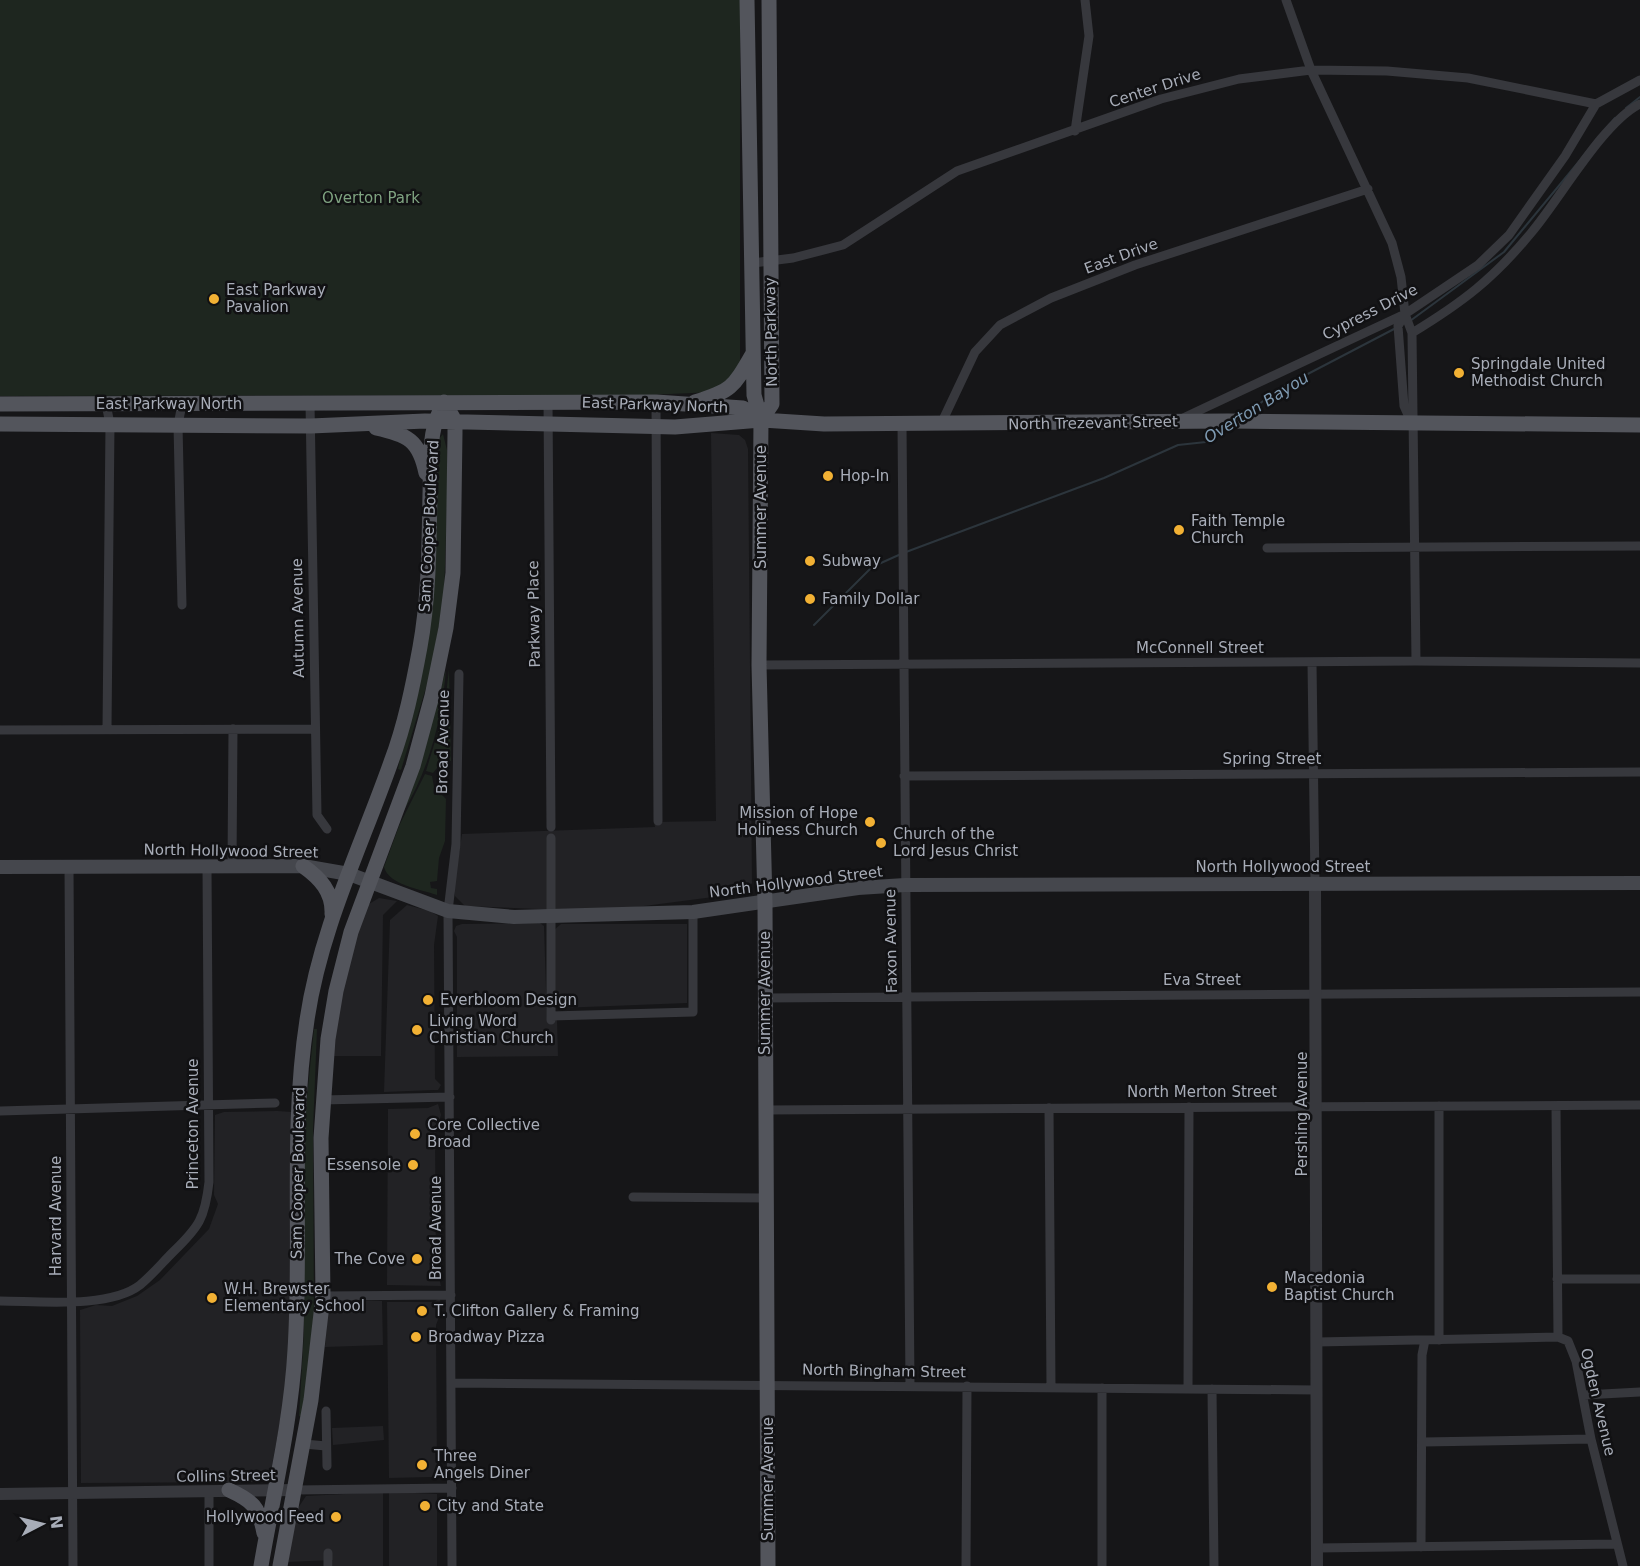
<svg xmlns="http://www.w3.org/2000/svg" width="1640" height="1566" viewBox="0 0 1640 1566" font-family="'DejaVu Sans',sans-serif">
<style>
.built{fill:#222225}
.green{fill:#1e261f}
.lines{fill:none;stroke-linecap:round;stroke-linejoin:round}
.stream{stroke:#2c353c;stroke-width:2}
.minor{stroke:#37383d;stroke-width:9}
.tertiary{stroke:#37383d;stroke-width:12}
.secondary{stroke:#45474d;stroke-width:14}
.primary{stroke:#53555c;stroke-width:15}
.poi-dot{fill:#f2b134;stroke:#111113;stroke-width:2}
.labels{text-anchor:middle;stroke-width:5;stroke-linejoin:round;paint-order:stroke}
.street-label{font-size:15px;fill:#a8adb8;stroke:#111113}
.park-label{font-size:15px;fill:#7fa381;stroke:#111113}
.poi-label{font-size:15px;fill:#a8adb8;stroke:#111113;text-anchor:start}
.water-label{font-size:16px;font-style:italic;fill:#7f9bb3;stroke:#111113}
</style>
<rect width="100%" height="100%" fill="#161618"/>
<path class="built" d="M711 433 739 435 745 440 748 449 752 883 745 891 736 894 629 908 562 910 465 906 455 896 454 886 462 834 655 827 654 822 716 821Z
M379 898 397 901 383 915 381 1056H331L335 1021 364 907Z
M407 905 430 911 438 916 434 945 435 1079 441 1085 438 1090H434L384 1092 390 920Z
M462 924 540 923 544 926 547 1020H557L558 1056 457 1057V937L454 931 456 926Z
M561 924H687V1003L560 1008 555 999 554 930Z
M438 1104 441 1115 435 1134 436 1265 441 1286 387 1285 388 1109 428 1108Z
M277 1111 292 1112 291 1331 286 1389 271 1471 261 1480 254 1482 81 1483 80 1310 96 1305 112 1306 137 1296 160 1280 209 1229 218 1204 214 1195 215 1115 224 1112Z
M440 1298 441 1312 436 1325 437 1475 431 1477 389 1478 387 1302H434Z
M340 1300 382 1301 383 1345 325 1347 328 1310 330 1305Z
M383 1426 384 1440 333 1445 332 1428Z
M383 1492V1566H333V1560L287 1562 298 1508 306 1496Z
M389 1492 437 1494V1566H389Z"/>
<path class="green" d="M0 0H740V369L716 392 646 395 0 396Z
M443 434 447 450V503L444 596 431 671 401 770 398 769 434 584 438 440Z
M449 669 451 761 442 762 433 773 426 771 444 712Z
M446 670C442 719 429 770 403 812Z
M425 774 432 776 434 787 446 799 445 841 439 858 437 881 430 882 431 888 437 889V895C420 889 389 885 384 867L399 826Z
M314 1029H317L313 1130 314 1313 302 1417 299 1416 304 1332V1126Z"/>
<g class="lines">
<path class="stream" d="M1626 108 1640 97
M1410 321 1504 252 1615 118
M1246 414 1279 389 1394 329
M906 552 1104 478 1178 445 1206 442 1227 428
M814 625 872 567 901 554"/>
<path class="minor" d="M1286 0 1311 70 1392 243 1401 277 1405 314 1412 333 1416 661
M1075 131 1089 36 1085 0
M753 263 793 258 843 245 957 171 1161 99 1239 79 1311 70 1387 71 1468 78 1596 104
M1405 314 1398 326 1404 406 1412 424
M1412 333C1463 302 1493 279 1531 233 1560 199 1603 122 1640 104
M548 401 551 827
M656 402 658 821
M310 403 317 815 327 829
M106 404 110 424 107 729
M182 404 178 425 182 605
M1181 419 1405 314 1478 265 1509 235 1565 156 1596 104 1640 80
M902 424 910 1386
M941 424 975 352 1000 325 1051 298 1135 265 1368 189
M1267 548 1640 546
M1312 663 1315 883
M759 665 1416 661 1640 663
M0 730 314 729
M904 776 1640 772
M69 866 73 1566
M232 866 233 729
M765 998 1640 992
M551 1016 693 1012V912
M551 1020V838
M322 1100 450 1097
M1556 1106 1558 1337 1568 1341 1576 1361 1591 1439 1623 1566
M1049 1108 1051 1387
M765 1110 1640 1105
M0 1111 275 1103
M633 1197 766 1198
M1557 1279H1640
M323 1296 451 1295
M0 1301C38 1301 109 1309 140 1285 152 1275 162 1263 173 1252 199 1227 205 1218 209 1182L207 867
M1439 1340V1106
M1317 1342 1558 1337
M451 1383 1317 1390
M1188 1389 1189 1107
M1212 1389 1214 1566
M1584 1395 1640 1392
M326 1411 327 1466
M1423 1442 1591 1439
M304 1444 326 1446
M296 1490 452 1488
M209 1491V1566
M1421 1547 1422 1355 1425 1340
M1317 1548 1617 1544
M328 1566V1553
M452 1566 448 911 456 844 459 674
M966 1566 967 1386
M1102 1566V1388"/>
<path class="tertiary" d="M1315 883 1317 1566
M0 1494 296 1490"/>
<path class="secondary" d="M0 867 303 866 349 874 448 911 514 917 693 912 858 888 905 885 1640 883"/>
<path class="primary" d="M747 0 754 395 761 420 759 665 765 903 768 1566
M695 402C731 391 733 388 752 355
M0 404 656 402 743 408 761 420
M761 420 772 404 769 0
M0 424 311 426 425 421 675 427 761 420 824 424 1228 421 1640 425
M376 428C408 435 419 440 426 473
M303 866C320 878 333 892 332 914
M229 1490C253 1501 259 1507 264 1533
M261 1566C273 1495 291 1423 295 1350 302 1240 290 1130 307 1020 320 930 361 847 391 762 405 725 413 685 420 647 429 598 429 545 430 494 431 469 428 436 439 413
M280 1566 311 1400 323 1296 321 1138 328 1039 336 991 351 932 413 766 432 696 446 628 453 573 455 433V421L444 402"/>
</g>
<g class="poi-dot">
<circle cx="214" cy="299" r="6"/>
<circle cx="1459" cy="373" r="6"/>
<circle cx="828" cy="476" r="6"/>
<circle cx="1179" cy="530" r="6"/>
<circle cx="810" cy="561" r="6"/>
<circle cx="810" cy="599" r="6"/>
<circle cx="870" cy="822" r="6"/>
<circle cx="881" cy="843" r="6"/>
<circle cx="428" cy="1000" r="6"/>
<circle cx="417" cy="1030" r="6"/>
<circle cx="415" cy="1134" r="6"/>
<circle cx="413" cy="1165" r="6"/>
<circle cx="417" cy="1259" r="6"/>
<circle cx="1272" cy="1287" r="6"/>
<circle cx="212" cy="1298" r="6"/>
<circle cx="422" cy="1311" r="6"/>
<circle cx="416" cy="1337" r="6"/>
<circle cx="422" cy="1465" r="6"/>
<circle cx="425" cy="1506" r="6"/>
<circle cx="336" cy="1517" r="6"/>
</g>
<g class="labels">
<g class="street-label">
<text transform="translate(1155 88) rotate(-18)" y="5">Center Drive</text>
<text transform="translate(1121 256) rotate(-20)" y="5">East Drive</text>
<text transform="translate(1370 312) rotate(-27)" y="5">Cypress Drive</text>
<text transform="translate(771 332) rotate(-91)" y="5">North Parkway</text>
<text x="169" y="409">East Parkway North</text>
<text transform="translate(655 405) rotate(2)" y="5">East Parkway North</text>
<text transform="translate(1093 423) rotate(-1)" y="5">North Trezevant Street</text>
<text transform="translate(761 507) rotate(-90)" y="5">Summer Avenue</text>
<text transform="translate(429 526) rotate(-87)" y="5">Sam Cooper Boulevard</text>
<text transform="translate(534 614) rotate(-91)" y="5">Parkway Place</text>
<text transform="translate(298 618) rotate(-91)" y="5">Autumn Avenue</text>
<text x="1200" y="653">McConnell Street</text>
<text transform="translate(443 742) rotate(-89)" y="5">Broad Avenue</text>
<text x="1272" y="764">Spring Street</text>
<text transform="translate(231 851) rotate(1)" y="5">North Hollywood Street</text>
<text x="1283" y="872">North Hollywood Street</text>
<text transform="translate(796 882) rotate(-7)" y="5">North Hollywood Street</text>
<text transform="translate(891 941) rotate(-91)" y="5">Faxon Avenue</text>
<text x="1202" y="985">Eva Street</text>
<text transform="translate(765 993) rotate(-90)" y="5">Summer Avenue</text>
<text x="1202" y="1097">North Merton Street</text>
<text transform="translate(1302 1114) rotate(-90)" y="5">Pershing Avenue</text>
<text transform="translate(193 1124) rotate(-90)" y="5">Princeton Avenue</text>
<text transform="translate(298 1173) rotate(-89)" y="5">Sam Cooper Boulevard</text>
<text transform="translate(56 1216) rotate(-90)" y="5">Harvard Avenue</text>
<text transform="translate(436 1228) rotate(-90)" y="5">Broad Avenue</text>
<text transform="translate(884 1371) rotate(1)" y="5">North Bingham Street</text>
<text transform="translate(1598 1402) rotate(77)" y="5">Ogden Avenue</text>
<text transform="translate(226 1476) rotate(-1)" y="5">Collins Street</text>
<text transform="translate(768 1479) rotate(-90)" y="5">Summer Avenue</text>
</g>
<g class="park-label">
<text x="371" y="203">Overton Park</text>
</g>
<g class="poi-label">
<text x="226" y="295">East Parkway<tspan x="226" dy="17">Pavalion</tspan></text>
<text x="1471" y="369">Springdale United<tspan x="1471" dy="17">Methodist Church</tspan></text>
<text x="840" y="481">Hop-In</text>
<text x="1191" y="526">Faith Temple<tspan x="1191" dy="17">Church</tspan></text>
<text x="822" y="566">Subway</text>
<text x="822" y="604">Family Dollar</text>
<text x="858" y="818" text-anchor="end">Mission of Hope<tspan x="858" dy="17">Holiness Church</tspan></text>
<text x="893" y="839">Church of the<tspan x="893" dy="17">Lord Jesus Christ</tspan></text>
<text x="440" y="1005">Everbloom Design</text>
<text x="429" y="1026">Living Word<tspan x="429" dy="17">Christian Church</tspan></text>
<text x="427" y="1130">Core Collective<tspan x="427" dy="17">Broad</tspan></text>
<text x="401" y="1170" text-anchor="end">Essensole</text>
<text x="405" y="1264" text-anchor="end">The Cove</text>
<text x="1284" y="1283">Macedonia<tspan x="1284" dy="17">Baptist Church</tspan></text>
<text x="224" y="1294">W.H. Brewster<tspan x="224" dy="17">Elementary School</tspan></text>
<text x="434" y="1316">T. Clifton Gallery &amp; Framing</text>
<text x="428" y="1342">Broadway Pizza</text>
<text x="434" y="1461">Three<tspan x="434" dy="17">Angels Diner</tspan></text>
<text x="437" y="1511">City and State</text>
<text x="324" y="1522" text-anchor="end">Hollywood Feed</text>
</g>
<g class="water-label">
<text transform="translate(1256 407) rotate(-32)" y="6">Overton Bayou</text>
</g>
</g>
<g transform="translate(42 1524) rotate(83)" stroke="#111113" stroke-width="4.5" paint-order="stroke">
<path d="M0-4.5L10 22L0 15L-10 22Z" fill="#a8adb8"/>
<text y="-9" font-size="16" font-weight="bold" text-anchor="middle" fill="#a8adb8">N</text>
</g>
</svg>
